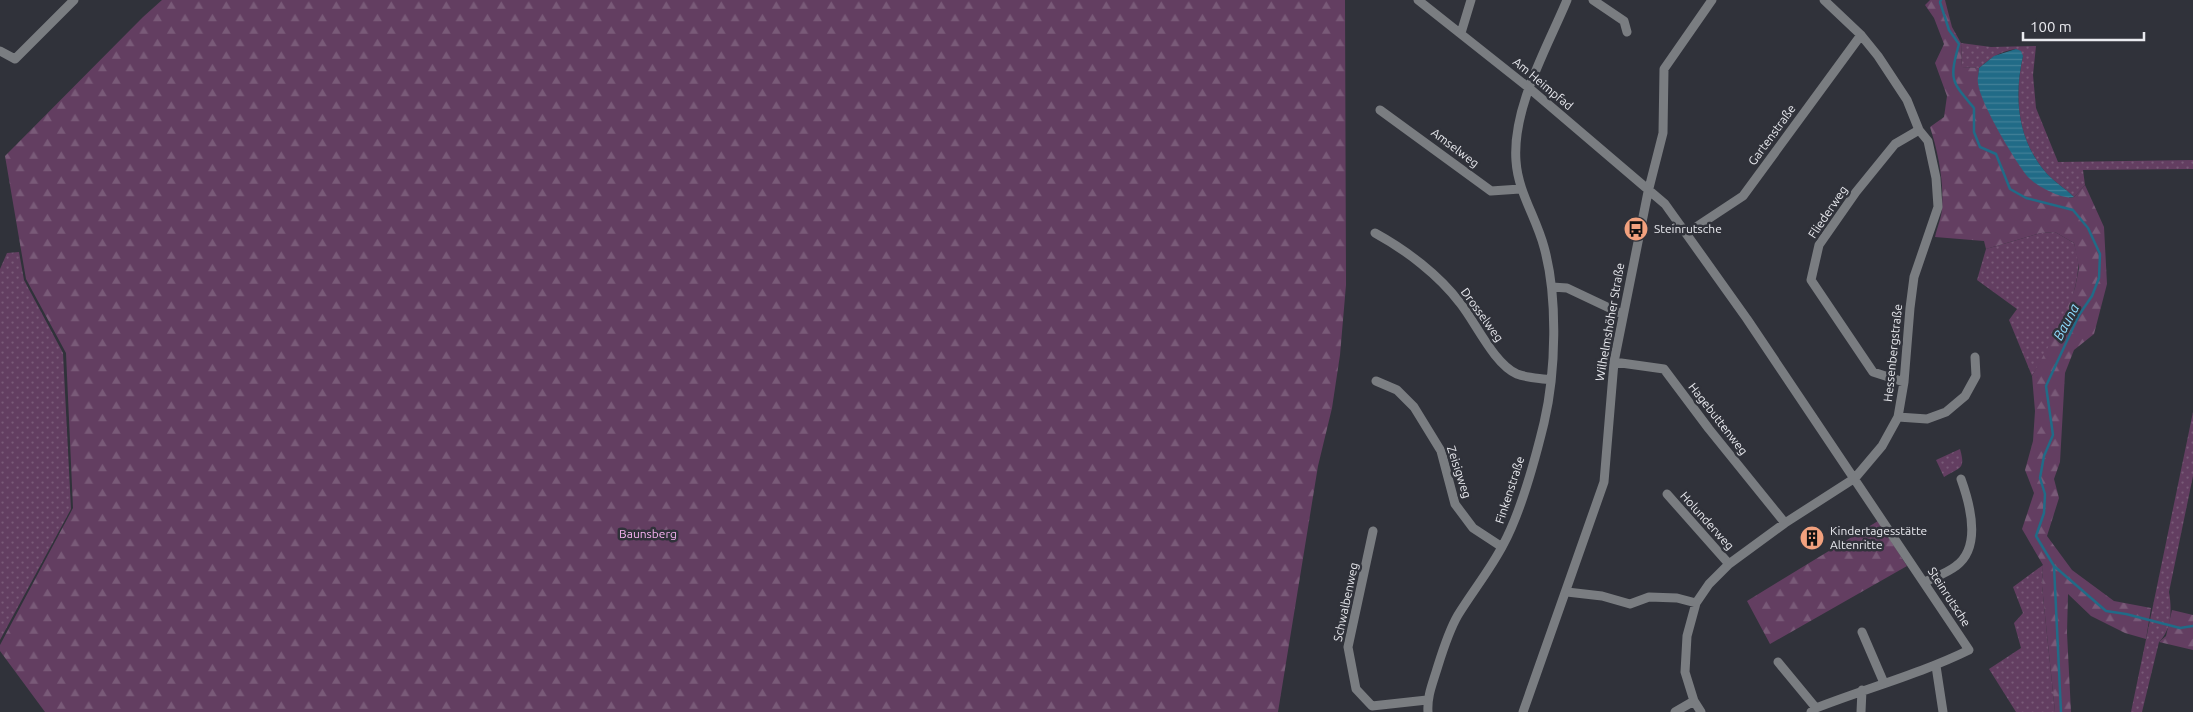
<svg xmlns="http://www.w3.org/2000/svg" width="2193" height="712" viewBox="0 0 2193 712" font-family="Ubuntu,sans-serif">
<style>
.grass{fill:url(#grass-dots)}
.forest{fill:url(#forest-firs)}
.water{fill:url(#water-rules)}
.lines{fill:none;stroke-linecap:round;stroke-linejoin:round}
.stream{stroke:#216b87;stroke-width:2.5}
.minor{stroke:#7a7d81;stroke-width:9}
.labels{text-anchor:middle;stroke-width:5;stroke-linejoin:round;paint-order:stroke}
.street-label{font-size:12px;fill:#e9eaef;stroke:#30323a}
.poi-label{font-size:12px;fill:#e9eaef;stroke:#30323a;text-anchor:start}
.park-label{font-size:12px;fill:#f5b2f1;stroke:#30323a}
.water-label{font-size:14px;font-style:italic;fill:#8edcfe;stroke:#30323a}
</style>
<defs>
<pattern id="grass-dots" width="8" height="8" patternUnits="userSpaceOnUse" patternTransform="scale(1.25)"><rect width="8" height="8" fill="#633e61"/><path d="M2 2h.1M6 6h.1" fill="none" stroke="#795a78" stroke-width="1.8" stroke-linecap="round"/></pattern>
<pattern id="forest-firs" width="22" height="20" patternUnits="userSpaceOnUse" patternTransform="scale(1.25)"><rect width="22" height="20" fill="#633e61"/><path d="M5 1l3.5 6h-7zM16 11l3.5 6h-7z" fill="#795a78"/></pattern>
<pattern id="water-rules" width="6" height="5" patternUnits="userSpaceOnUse" patternTransform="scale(1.25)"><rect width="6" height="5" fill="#216b87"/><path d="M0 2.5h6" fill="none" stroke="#418098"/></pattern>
</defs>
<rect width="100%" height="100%" fill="#30323a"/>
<path class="grass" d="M1961 43 1991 47 2036 46 2033 75 2036 108 2058 162 2193 160V169L2083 170 2085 185 2074 197C2064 187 2052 181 2043 169 2017 136 2014 96 2023 56L2016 49C2000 51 1991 58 1979 68L1962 67Z
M2055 232 2074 243C2076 251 2079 261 2078 270 2074 308 2052 344 2032 376L2009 320 2017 309 1977 280 1986 249 2041 233Z
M19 252 24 280 63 353 71 509 0 640V269L7 253Z
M2193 412V476L2169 592C2172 609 2172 629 2159 642L2142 712H2131Z
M1960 449C1966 470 1960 467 1944 477L1936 460Z
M2043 565 2042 586 2055 712H2016L1989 669 2021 648 2014 623 2023 613 2013 587Z"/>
<path class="forest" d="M162 0H1345L1346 285 1340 355 1332 408 1318 466 1278 712H45L0 651V645L73 508 66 353 26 279 5 156 143 17Z
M1930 0H1945L1952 27 1961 43 1962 67 1979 68 1978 83 1988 109 2013 152 2070 198 2074 197 2085 185 2104 227 2107 284 2094 334 2074 350 2065 373 2060 462 2054 479 2059 498 2047 536 2072 570 2114 601 2151 608 2146 639 2125 633 2091 616 2068 594 2067 633 2071 712H2055L2042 586 2043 565 2022 529 2034 493 2025 470 2033 441 2035 411 2032 376 2061 324 2075 288 2079 268 2074 243 2055 232 2041 233 1986 249 1984 241 1935 237C1937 227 1942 217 1942 207 1944 181 1938 152 1930 127L1944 117 1947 96 1935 63 1944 44 1934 18 1925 5Z
M1878 521 1907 566 1770 644 1747 601Z
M2172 610 2193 615V650L2159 642 2166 636Z"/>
<path class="water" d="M2016 49 2021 51 2023 56C2014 96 2017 136 2043 169 2052 181 2064 187 2074 197 2063 200 2037 186 2029 178 2016 163 1980 103 1978 83 1977 79 1979 73 1979 68L1994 56Z"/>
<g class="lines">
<path class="stream" d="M1941 0 1940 2 1949 30 1959 44C1949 80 1951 81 1974 108V132L1980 147 1996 154 2010 189 2026 198 2073 210 2088 228 2100 254 2099 278 2092 296 2079 315 2046 386 2053 435 2044 456 2040 478 2045 494 2044 513 2036 536 2054 566 2106 611 2126 614 2180 628 2193 626
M2054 566 2061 712"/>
<path class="minor" d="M1418 0 1529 88 1665 204 1747 319 1969 650C1920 674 1867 688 1816 708L1811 712
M1593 0 1624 21 1627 32
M1461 33 1471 0
M0 51 15 59 74 0
M1380 110 1491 191 1520 189
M1375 233C1406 250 1439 275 1460 303 1476 323 1494 364 1517 374 1527 378 1540 378 1551 380
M1687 233 1743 196 1861 35
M1552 287 1567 288 1622 314
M1614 362 1664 369 1709 429 1785 523
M1376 381 1397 390 1414 407 1441 451 1455 504 1473 528 1502 547
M1904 382 1873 372 1811 280 1819 245 1856 192 1895 144 1919 130
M1898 417 1927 419 1946 412 1965 396 1976 376 1975 357
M1667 494 1729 564
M1373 531 1348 647 1356 689 1372 706 1427 700
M1925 582C1935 577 1947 573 1956 566 1982 547 1970 504 1961 479
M1567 592 1602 596 1630 604 1649 597 1677 598 1696 603
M1862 632 1884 683
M1778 662 1816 708
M1936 666 1943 712
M1428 712C1427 697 1432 685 1436 672 1442 653 1448 632 1458 615 1472 592 1490 570 1503 545 1521 512 1535 460 1544 423 1556 372 1558 297 1544 247 1536 217 1518 192 1516 161 1512 108 1547 48 1567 0
M1523 712 1604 482 1614 362 1648 192 1663 133 1664 69 1712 0
M1675 712 1694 701
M1701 712 1694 701 1685 672 1687 636 1696 603 1709 584 1729 564 1785 523 1855 478 1882 446 1898 417 1904 382 1910 308 1914 277 1938 207 1936 178 1928 141 1919 130 1907 100 1878 56 1861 35 1824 0
M1861 712 1862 690"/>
</g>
<defs>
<symbol id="bus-disc" viewBox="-11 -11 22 22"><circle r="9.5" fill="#f2a17e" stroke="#30323a"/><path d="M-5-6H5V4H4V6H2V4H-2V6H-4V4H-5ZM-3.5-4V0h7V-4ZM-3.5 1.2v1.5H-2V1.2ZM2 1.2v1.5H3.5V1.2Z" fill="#111"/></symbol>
<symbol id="building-disc" viewBox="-11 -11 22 22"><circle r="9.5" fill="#f2a17e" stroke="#30323a"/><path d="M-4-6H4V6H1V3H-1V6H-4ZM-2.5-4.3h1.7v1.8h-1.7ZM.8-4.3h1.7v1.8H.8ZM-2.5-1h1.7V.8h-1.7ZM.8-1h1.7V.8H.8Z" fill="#111"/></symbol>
</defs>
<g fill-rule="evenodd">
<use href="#bus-disc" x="1622" y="215" width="28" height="28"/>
<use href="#building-disc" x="1798" y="524" width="28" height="28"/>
</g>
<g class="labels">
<g class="street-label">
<text transform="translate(1543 84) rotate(40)" y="4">Am Heimpfad</text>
<text transform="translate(1772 135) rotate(-54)" y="4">Gartenstraße</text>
<text transform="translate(1455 148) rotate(37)" y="4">Amselweg</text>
<text transform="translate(1828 212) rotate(-56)" y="4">Fliederweg</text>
<text transform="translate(1482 315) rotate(54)" y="4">Drosselweg</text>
<text transform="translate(1610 322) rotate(-80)" y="4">Wilhelmshöher Straße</text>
<text transform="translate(1893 353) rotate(-84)" y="4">Hessenbergstraße</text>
<text transform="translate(1718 419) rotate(52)" y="4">Hagebuttenweg</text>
<text transform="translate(1459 472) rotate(72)" y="4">Zeisigweg</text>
<text transform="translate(1510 490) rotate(-72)" y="4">Finkenstraße</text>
<text transform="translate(1707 521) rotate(48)" y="4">Holunderweg</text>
<text transform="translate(1949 597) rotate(57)" y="4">Steinrutsche</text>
<text transform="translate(1346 602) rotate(-78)" y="4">Schwalbenweg</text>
</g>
<g class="poi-label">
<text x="1654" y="233">Steinrutsche</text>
<text x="1830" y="535">Kindertagesstätte<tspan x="1830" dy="14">Altenritte</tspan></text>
</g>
<g class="park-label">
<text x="648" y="538">Baunsberg</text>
</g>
<g class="water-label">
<text transform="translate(2066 322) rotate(-62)" y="5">Bauna</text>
</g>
</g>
<path d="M2023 32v8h121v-8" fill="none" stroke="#e9eaef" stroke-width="2.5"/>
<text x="2030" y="32" font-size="15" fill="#e9eaef" stroke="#30323a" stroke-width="4" paint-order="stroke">100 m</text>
</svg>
